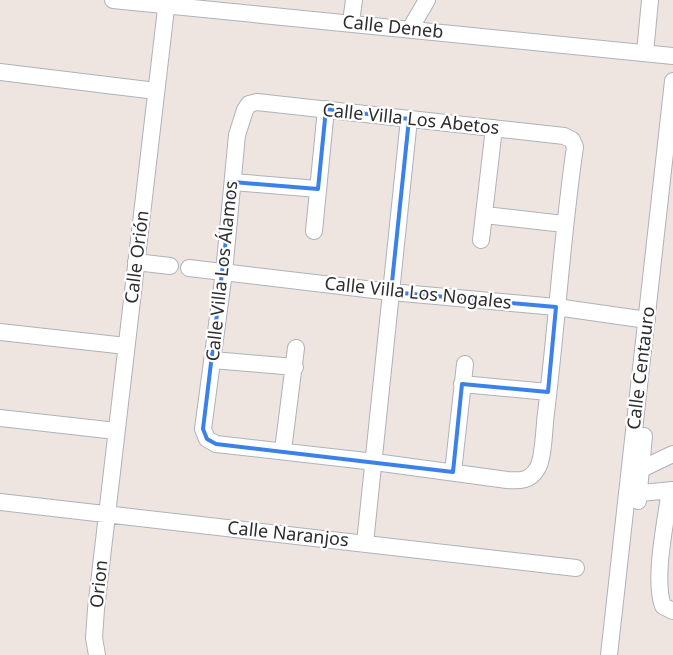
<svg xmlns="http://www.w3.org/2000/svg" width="673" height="655" viewBox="0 0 673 655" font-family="'Noto Sans',sans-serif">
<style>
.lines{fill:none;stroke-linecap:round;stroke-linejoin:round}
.minor-casing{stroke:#adb2ba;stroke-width:18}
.minor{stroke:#fff;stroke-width:16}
.marked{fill:none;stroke:#3b81ea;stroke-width:4;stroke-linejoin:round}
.labels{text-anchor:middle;stroke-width:4.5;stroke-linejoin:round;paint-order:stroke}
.street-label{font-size:18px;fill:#2d2d2d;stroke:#fff}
</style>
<rect width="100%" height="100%" fill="#efe5e0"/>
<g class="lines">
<defs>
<path id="minor" d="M113 0 673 56
M351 22 354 0
M410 29 427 0
M645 53 650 0
M0 72 156 91
M257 102 564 136 572 140 575 147C562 235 557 324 546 413 544 426 544 459 537 469 530 481 520 481 507 480L375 462 216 444 207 439 203 429 224 272 237 135 245 110 249 104Z
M233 182 318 189
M485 215 564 224
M314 231 326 109
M481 240 494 128
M136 262 170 266
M189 268 391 292 556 307 647 320
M0 332 126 346
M213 360 295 367
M462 384 548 392
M0 418 116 431
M283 450 296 348
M453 472 465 364
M635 472 673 454
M670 490C666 521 653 578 663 606L673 611
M630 494 673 490
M638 501 644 436
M0 502 576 568
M365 543 409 119
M97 655 94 638 96 609 167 0
M609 655 673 81"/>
</defs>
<use href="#minor" class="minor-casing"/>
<use href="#minor" class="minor"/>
</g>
<path class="marked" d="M326 109 409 119 391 292 556 307 548 392 462 384 453 472 216 444 207 439 203 429 233 182 318 189Z"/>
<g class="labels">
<g class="street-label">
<text transform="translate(393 27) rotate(6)" y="6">Calle Deneb</text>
<text transform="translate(411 119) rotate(6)" y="6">Calle Villa Los Abetos</text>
<text transform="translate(137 257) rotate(-83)" y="6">Calle Orión</text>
<text transform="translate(222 271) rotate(-84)" y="6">Calle Villa Los Álamos</text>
<text transform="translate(418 293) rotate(6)" y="6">Calle Villa Los Nogales</text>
<text transform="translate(641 368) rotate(-83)" y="6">Calle Centauro</text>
<text transform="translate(288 534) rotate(6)" y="6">Calle Naranjos</text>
<text transform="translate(99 584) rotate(-84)" y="6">Orion</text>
</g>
</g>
</svg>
